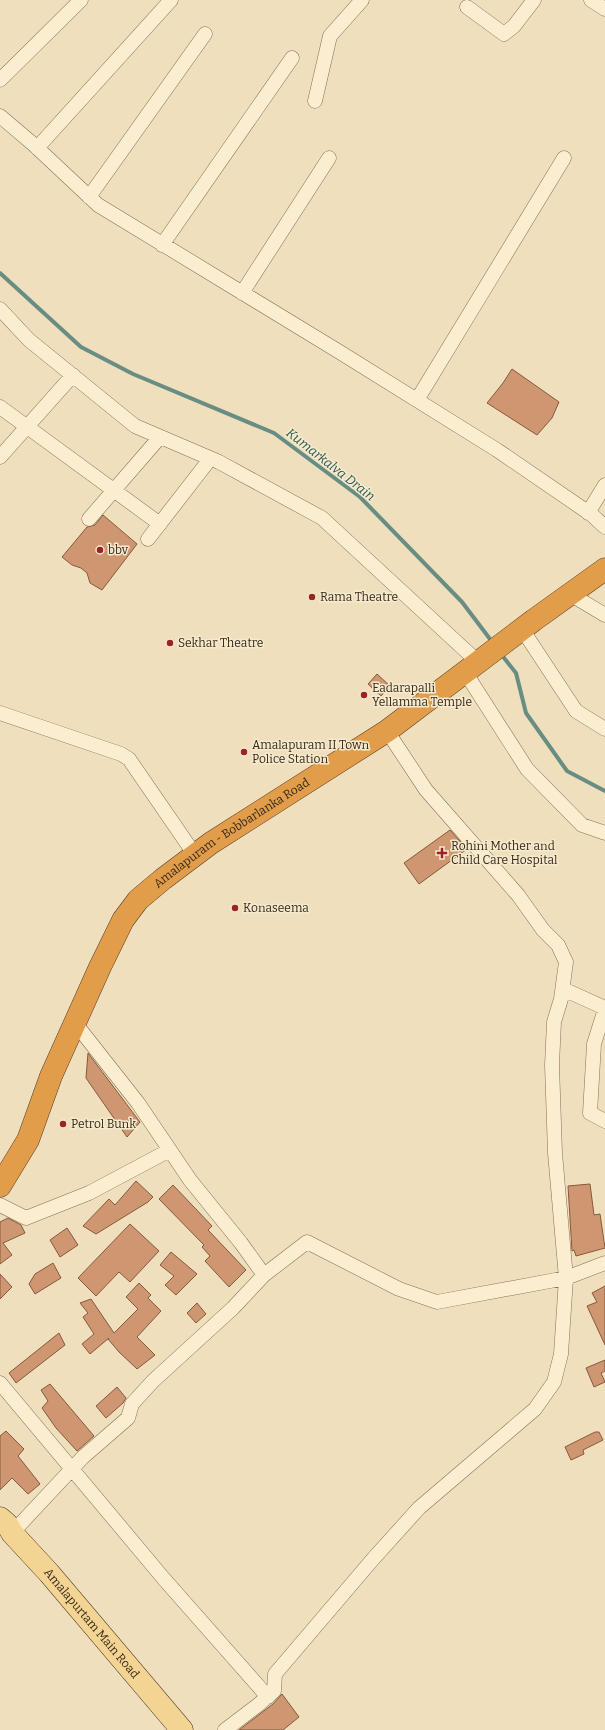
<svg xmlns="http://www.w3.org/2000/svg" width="605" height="1730" viewBox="0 0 605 1730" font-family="Bitter,serif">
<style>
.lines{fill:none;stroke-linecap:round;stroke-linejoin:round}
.stream{stroke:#688e84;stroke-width:4}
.building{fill:#ce9772;stroke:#87583b}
.street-casing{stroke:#876f56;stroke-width:15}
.primary-casing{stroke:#543d2b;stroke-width:23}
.highway-casing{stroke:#543d2b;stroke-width:23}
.street{stroke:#faedd0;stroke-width:14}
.primary{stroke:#f4d493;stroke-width:22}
.highway{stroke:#e29d4a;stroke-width:22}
.poi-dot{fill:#982427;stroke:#f6eacd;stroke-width:1.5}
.labels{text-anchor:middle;stroke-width:3;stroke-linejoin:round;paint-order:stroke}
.poi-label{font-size:12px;fill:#36281b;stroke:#f6eacd;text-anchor:start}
.street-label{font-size:12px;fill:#36281b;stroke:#f6eacd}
.water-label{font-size:13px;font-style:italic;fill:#2a5653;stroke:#f6eacd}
</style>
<rect width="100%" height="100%" fill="#efdfbd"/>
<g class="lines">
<path class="stream" d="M0 273 81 347 133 374 274 433 360 497 462 602 493 643
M501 654 516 673 526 713 567 771 605 791"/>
</g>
<path class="building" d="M512 369 559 402 552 418 537 435 487 403 503 383Z
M103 515 137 544 102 590 90 583 87 573 81 568 72 565 62 557 87 527 95 525Z
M377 674 390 686 381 696 368 684Z
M450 830 467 849 419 884 404 863Z
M88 1053 140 1122 127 1137 86 1078Z
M136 1181 153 1197 148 1202 96 1234 83 1226 109 1199 115 1205Z
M590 1184 594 1215 600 1214 605 1248 576 1256 574 1250 572 1251 568 1186Z
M173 1185 212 1226 208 1230 246 1270 229 1287 205 1261 210 1256 202 1247 204 1245 159 1199Z
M8 1218 21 1225 25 1233 3 1243 12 1255 0 1264V1222Z
M130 1224 159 1251 130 1282 119 1272 96 1296 78 1278Z
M67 1228 78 1245 60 1257 50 1240Z
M171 1252 197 1274 176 1295 165 1285 174 1276 160 1265Z
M53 1263 61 1278 35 1294 29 1284 35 1274Z
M0 1274 12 1287 0 1299Z
M139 1283 151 1295 148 1298 161 1311 137 1337 155 1355 137 1369 119 1352 108 1339 109 1338 90 1354 82 1344 94 1334 83 1317 88 1313 80 1303 91 1299 114 1333 138 1309 126 1297Z
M605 1286V1345L587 1306 597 1302 592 1293Z
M197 1303 206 1314 196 1323 187 1313Z
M59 1333 65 1345 16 1383 9 1373Z
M605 1360V1371L601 1373 605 1382 594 1387 586 1368Z
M50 1384 94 1436 77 1451 56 1428 42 1408 48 1401 41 1390Z
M117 1387 126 1398 123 1403 106 1418 96 1406Z
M6 1431 24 1449 18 1456 40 1484 28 1494 12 1478 0 1490V1436Z
M595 1432H599L603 1440 583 1450 584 1454 571 1460 565 1447Z
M282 1694 299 1717 283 1730H239L273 1704Z"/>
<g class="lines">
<defs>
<path id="street" d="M591 0 605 9
M467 7 504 34 514 26 534 0
M0 80 81 0
M315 101 330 36 362 0
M0 116 33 144 98 205 338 351 497 450 592 515 605 527
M37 148 171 0
M89 197 205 34
M162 245 292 58
M242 293 329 158
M0 309 29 340 135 426 219 462 322 518 478 662
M417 400 564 158
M0 407 160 524
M0 457 73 375
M588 513 605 485
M89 519 160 437
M148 539 210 459
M570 594 605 615
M522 629 576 711 605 729
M465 672 527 769 582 825 605 833
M0 713 121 754 129 759 195 855
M563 989 605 1008
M605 1009 594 1044 590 1113 605 1121
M75 1023 138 1103 190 1180 241 1243 264 1275
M0 1205 26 1218 89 1193 170 1150
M0 1383 164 1579 268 1697
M12 1533 83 1457 128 1418 132 1404 153 1381 233 1308 264 1275 307 1242 399 1289 437 1302 566 1278 605 1263
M225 1730 258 1705 274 1691 275 1674 373 1559 419 1508 535 1409 554 1382 561 1354 566 1278 555 1153 552 1065 554 1022 561 999 566 962 558 945 543 930 518 895 426 790 387 731"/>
<g id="primary">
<path id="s1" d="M0 1518 7 1524 12 1533 49 1573 182 1730"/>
</g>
<g id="highway">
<path id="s2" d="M0 1186 28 1140 51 1076 100 967 123 920 138 900 163 879 211 843 387 731 534 620 605 569"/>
</g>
</defs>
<use href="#street" class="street-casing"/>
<use href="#primary" class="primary-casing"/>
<use href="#highway" class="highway-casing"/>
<use href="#street" class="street"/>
<use href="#primary" class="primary"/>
<use href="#highway" class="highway"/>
</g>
<g class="poi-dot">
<circle cx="100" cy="550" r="4"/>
<circle cx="312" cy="597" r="4"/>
<circle cx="170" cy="643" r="4"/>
<circle cx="364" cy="695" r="4"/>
<circle cx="244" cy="752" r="4"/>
<path d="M440 847h4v4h4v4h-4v4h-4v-4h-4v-4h4z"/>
<circle cx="235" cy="908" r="4"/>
<circle cx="63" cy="1124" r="4"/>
</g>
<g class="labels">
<g class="poi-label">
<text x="108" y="554">bbv</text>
<text x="320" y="601">Rama Theatre</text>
<text x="178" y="647">Sekhar Theatre</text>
<text x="372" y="692">Eadarapalli<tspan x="372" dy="14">Yellamma Temple</tspan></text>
<text x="252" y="749">Amalapuram II Town<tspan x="252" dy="14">Police Station</tspan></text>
<text x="451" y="850">Rohini Mother and<tspan x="451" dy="14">Child Care Hospital</tspan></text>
<text x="243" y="912">Konaseema</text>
<text x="71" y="1128">Petrol Bunk</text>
</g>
<g class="street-label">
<text dy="4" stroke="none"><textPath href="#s2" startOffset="434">Amalapuram - Bobbarlanka Road</textPath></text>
<text dy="4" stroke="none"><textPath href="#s1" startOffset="140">Amalapurtam Main Road</textPath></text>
</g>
<g class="water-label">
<text transform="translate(331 464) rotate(38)" y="5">Kumarkalva Drain</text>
</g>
</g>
</svg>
